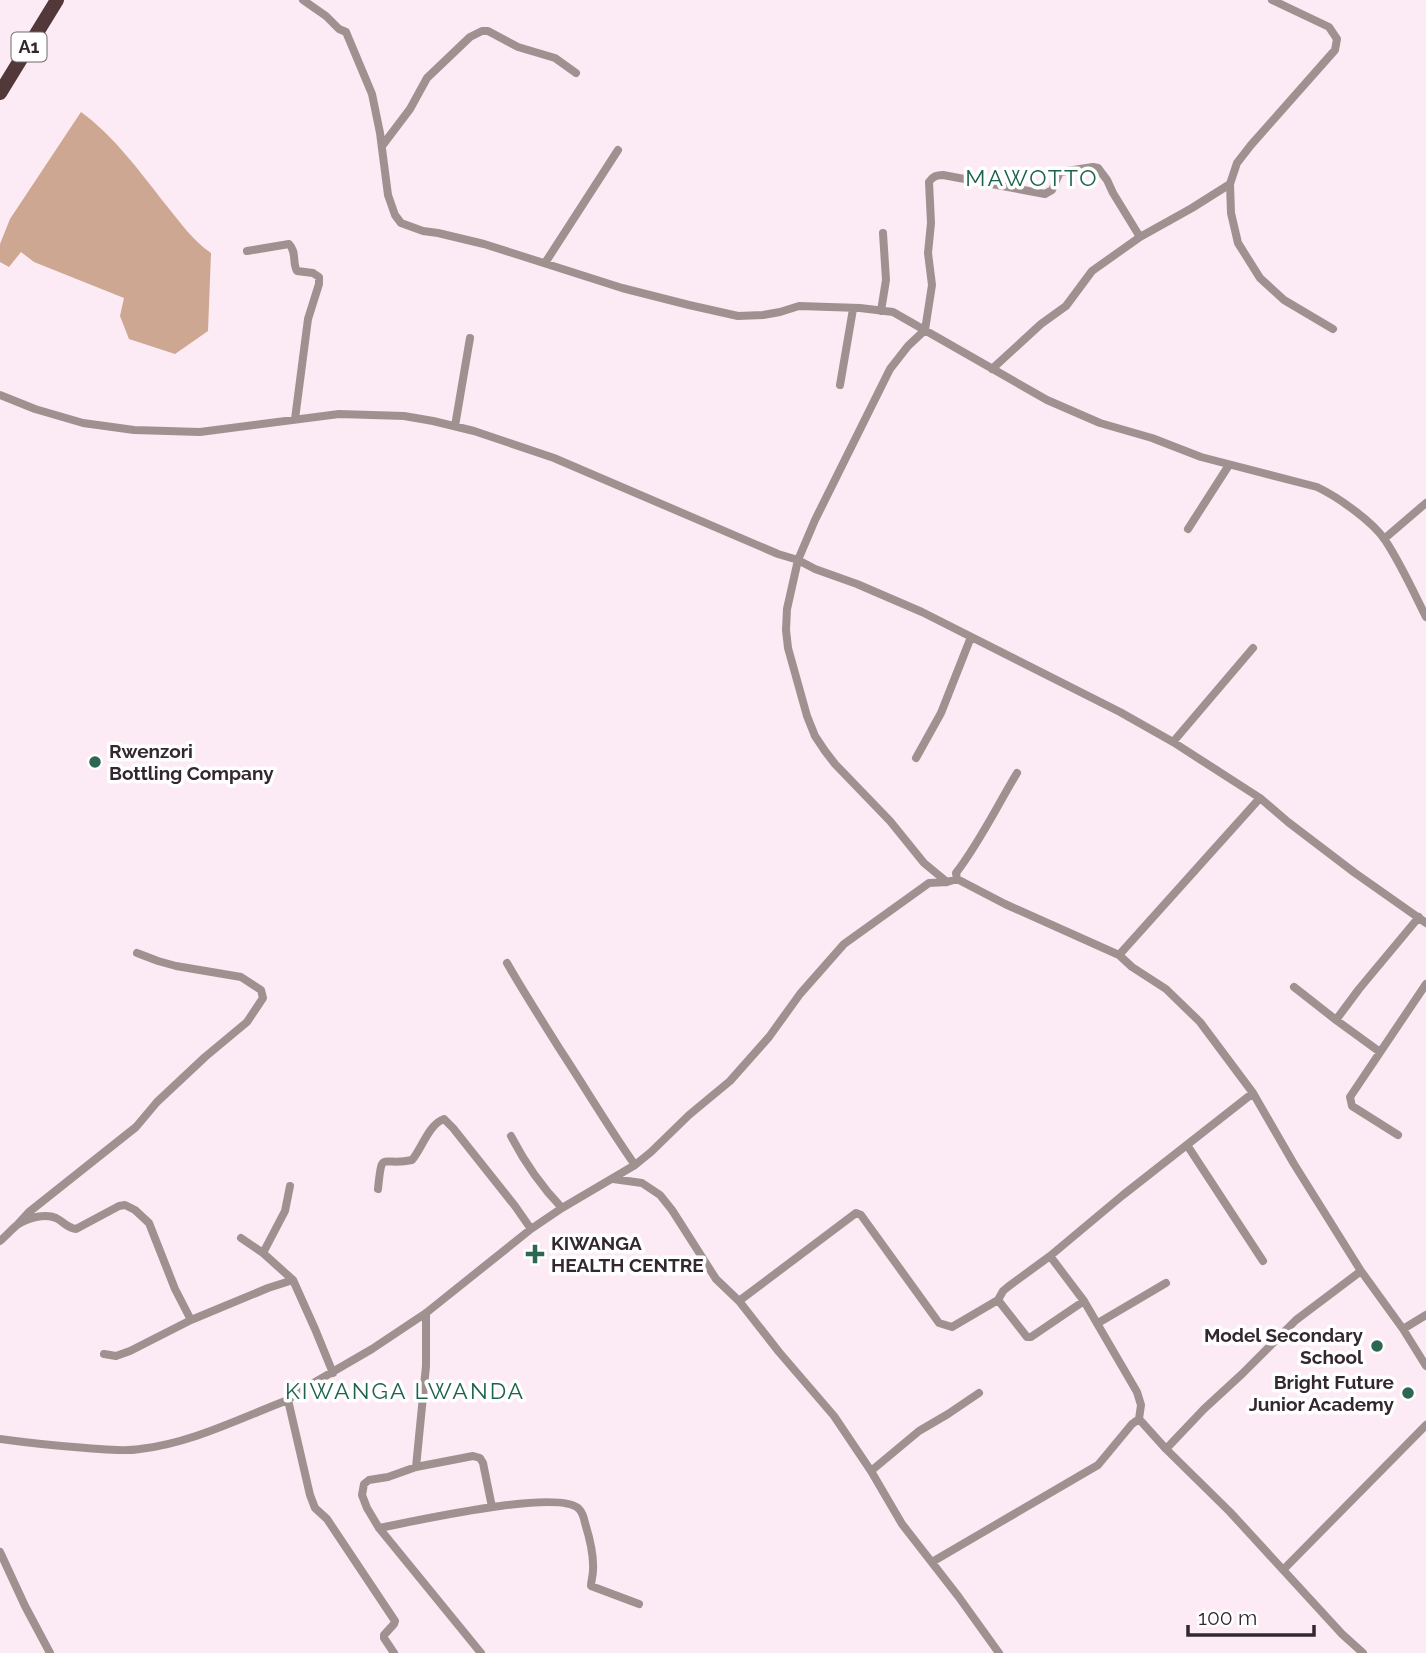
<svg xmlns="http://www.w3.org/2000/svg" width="1426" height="1653" viewBox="0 0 1426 1653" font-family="Raleway,sans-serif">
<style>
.forest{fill:#cda791}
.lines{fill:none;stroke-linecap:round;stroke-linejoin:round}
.minor{stroke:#a09191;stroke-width:8}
.trunk{stroke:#523839;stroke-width:14}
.poi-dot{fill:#2c6751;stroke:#fff;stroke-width:2.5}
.labels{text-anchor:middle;stroke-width:7;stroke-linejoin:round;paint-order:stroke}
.shield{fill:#fff;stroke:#70686d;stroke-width:2}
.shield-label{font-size:18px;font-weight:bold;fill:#33282f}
.poi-label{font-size:19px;font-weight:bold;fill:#33282f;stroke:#fff;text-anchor:start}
.quarter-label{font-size:23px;letter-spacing:2px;fill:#1d634b;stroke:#fff}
</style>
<rect width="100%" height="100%" fill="#fceaf4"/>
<path class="forest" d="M81 112C113 135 141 173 166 205 180 222 193 241 211 253L208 331 175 354 129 339 120 316 124 298 34 262 21 252 9 267 0 262V244L10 219Z"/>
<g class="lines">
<path class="minor" d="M303 0 326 16 339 29 346 32 372 94 380 133 388 195 395 215 401 223 423 231 438 233 484 244 622 288 689 305 738 316 763 315 780 312 799 306 860 308 893 312 1047 400 1100 423 1152 438 1201 457 1317 487C1338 497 1372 521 1385 540 1401 564 1413 591 1426 617
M382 146 410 109 427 78 470 37 482 31H488L518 47 555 58 576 73
M1230 184 1237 163 1251 145 1335 50 1337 39 1329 27 1272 0
M247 251 289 244C297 252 292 263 297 271L313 273 319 277V284L308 319 295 419
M545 263 618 150
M881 311 886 280 883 233
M992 369 1041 324 1066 306 1092 271 1140 237 1192 208 1230 184 1231 213 1238 243 1260 278 1284 300 1333 329
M840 385 853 309
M0 395 35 409 83 423 134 430 200 432 339 414 404 416 433 421 474 431 554 458 778 554 798 560 815 569 857 584 922 612 1120 712 1173 742 1260 798 1288 822 1355 873 1426 923
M455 426 470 338
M1188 529 1229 465
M1384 539 1426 503
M1173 742 1253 648
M916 758 941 713 971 637
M957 879 956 873C980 842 997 806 1017 773
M947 882 924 863 890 821 835 764 825 751 815 736 807 716 788 648 786 630 787 609 798 560 815 520 890 369 908 346 925 330 932 285 928 253 931 223 929 182C933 176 937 175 943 175L1045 194 1052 190 1060 172 1093 167 1098 168 1107 180 1113 193 1140 237
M1119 955 1132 967 1166 989 1200 1022 1253 1093 1294 1164 1361 1271 1403 1329 1426 1366
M507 963C524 993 543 1022 561 1051 586 1089 609 1128 635 1165
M1294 987 1336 1020 1380 1052
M1336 1020 1359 989 1419 917
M1398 1135 1352 1106 1350 1097 1426 984
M511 1136C525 1163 541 1186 562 1208
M1187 1145 1263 1261
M613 1179 642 1183 660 1195 672 1210 716 1279 739 1301 779 1352 834 1416 871 1471 902 1524 958 1596 999 1653
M378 1189C382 1148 381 1167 412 1160 422 1148 429 1124 444 1119L453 1128 515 1206 531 1229
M18 1224 29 1212 136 1127 157 1102 205 1057 247 1022 263 998 261 990 241 977 176 966 158 961 137 953
M241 1238 263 1253 293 1280 315 1329 333 1373
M0 1241C6 1236 11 1230 17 1225 27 1218 45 1213 56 1218 64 1222 67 1228 76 1229L119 1206 125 1205 135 1210 149 1223 175 1289 191 1320
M263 1253 285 1211 290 1186
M1050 1256 1084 1301 1137 1392 1141 1405 1139 1419
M998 1300 1027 1337H1031L1084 1301
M739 1301 856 1213 861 1215 939 1323 952 1327 998 1300 1003 1291 1009 1286 1050 1256 1123 1195 1253 1093
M1098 1323 1166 1283
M1403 1329 1426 1315
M104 1354 116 1356 130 1351 191 1320 268 1288 293 1280
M288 1400 310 1495 315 1508 327 1519 395 1621 394 1624 384 1635V1638L394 1653
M0 1439C29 1443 57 1446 86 1448 104 1449 122 1452 140 1449 192 1443 240 1418 288 1400L298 1392 372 1349 426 1313 531 1229 562 1208 635 1165 651 1152 689 1115 730 1081 769 1037 800 994 844 944 929 883 947 882 957 879 1005 904 1119 955 1260 798
M1166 1449 1204 1409 1242 1374 1296 1320 1361 1271
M416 1467 426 1366V1313
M871 1471 919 1431 948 1414 979 1393
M379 1528C411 1522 559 1488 579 1509 582 1512 584 1518 585 1523 590 1539 594 1554 593 1570 593 1576 591 1581 591 1586L639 1604
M0 1552 25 1606 50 1653
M932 1562 1098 1465 1132 1424 1139 1419 1166 1449 1230 1512 1342 1634 1363 1653
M1283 1570 1426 1425
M481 1653 379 1528 367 1508 362 1495 364 1484 369 1480 388 1477 416 1467 473 1456 480 1458 483 1463 492 1507"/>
<path class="trunk" d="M0 93 57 0"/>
</g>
<g class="poi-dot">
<circle cx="95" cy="762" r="7"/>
<path d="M531.5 1243.5h7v7h7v7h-7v7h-7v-7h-7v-7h7z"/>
<circle cx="1377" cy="1346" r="7"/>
<circle cx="1408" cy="1393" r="7"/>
</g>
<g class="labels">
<rect class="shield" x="11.5" y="32.5" width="35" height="29" rx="5"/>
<g class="shield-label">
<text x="29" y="53">A1</text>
</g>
<g class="poi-label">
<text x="109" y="758">Rwenzori<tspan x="109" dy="22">Bottling Company</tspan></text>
<text x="551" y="1250">KIWANGA<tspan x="551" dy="22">HEALTH CENTRE</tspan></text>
<text x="1363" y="1342" text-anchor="end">Model Secondary<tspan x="1363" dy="22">School</tspan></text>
<text x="1394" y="1389" text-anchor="end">Bright Future<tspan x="1394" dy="22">Junior Academy</tspan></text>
</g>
<g class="quarter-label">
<text x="1032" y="186">MAWOTTO</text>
<text x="405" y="1399">KIWANGA LWANDA</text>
</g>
</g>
<path d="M1188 1625v10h126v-10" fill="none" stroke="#33282f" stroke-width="3.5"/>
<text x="1198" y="1625" font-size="21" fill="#33282f" stroke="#ffffff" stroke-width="5" paint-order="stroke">100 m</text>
</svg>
